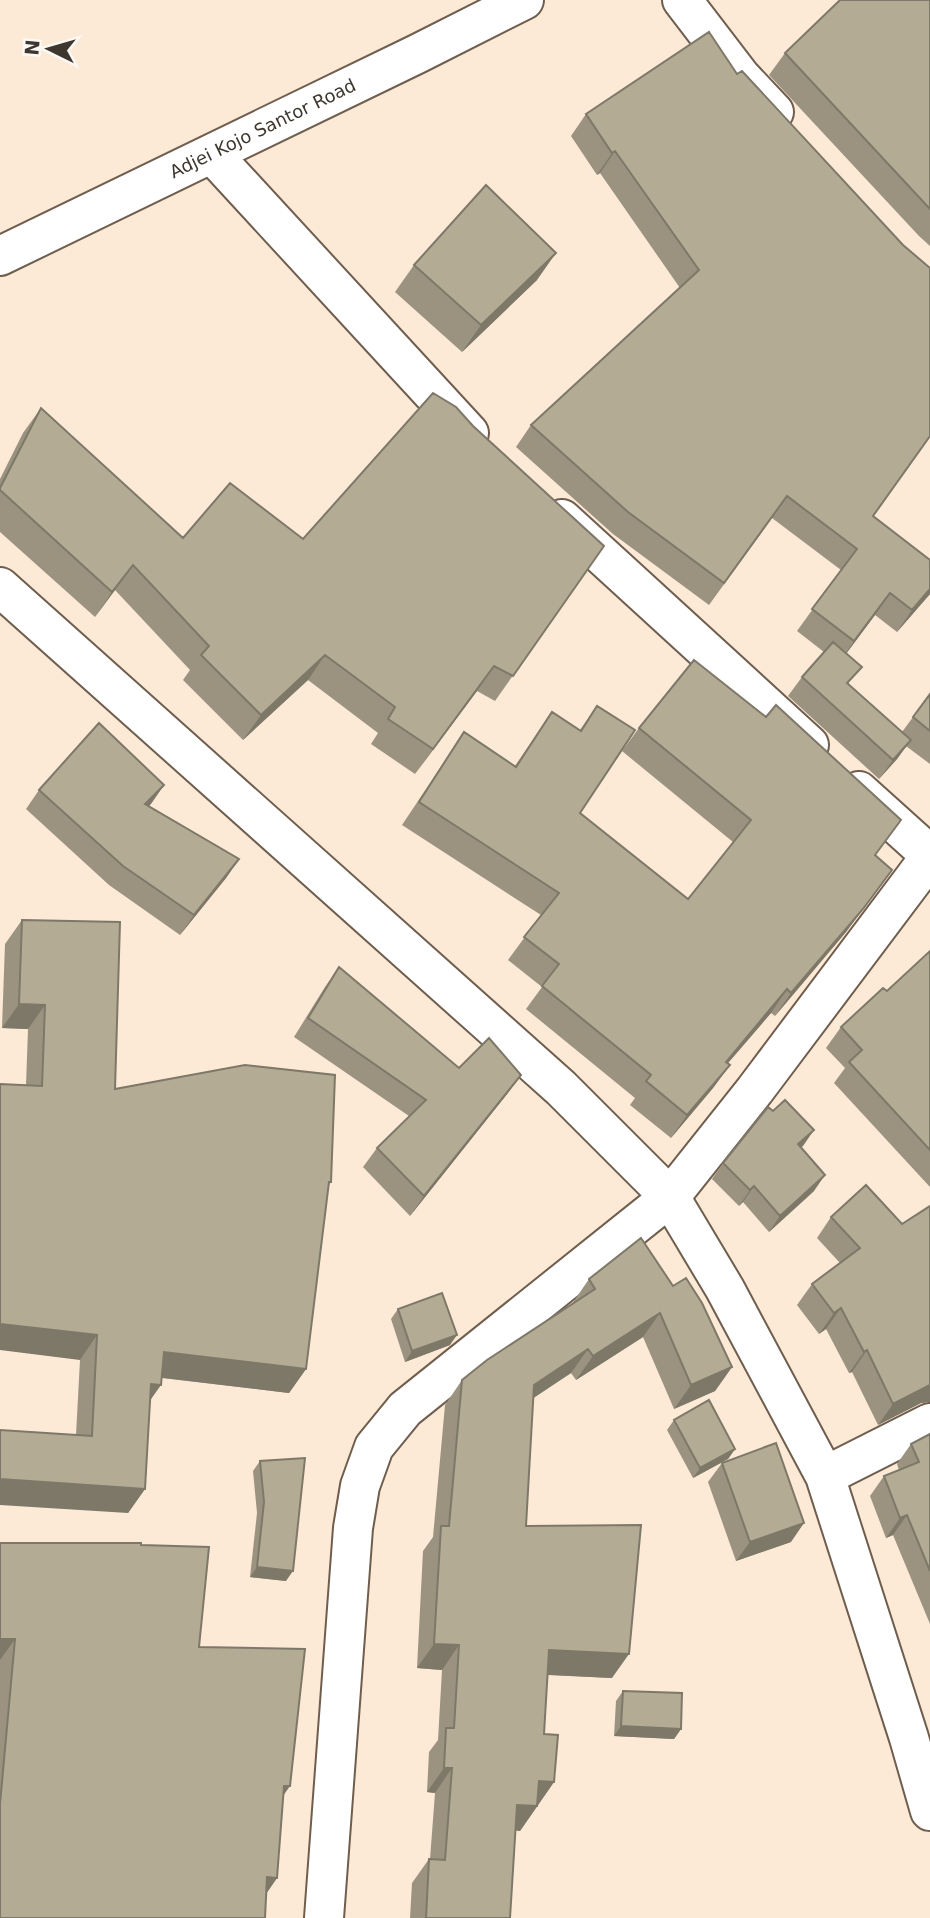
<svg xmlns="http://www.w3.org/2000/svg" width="930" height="1918" viewBox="0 0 930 1918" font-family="'DejaVu Sans',sans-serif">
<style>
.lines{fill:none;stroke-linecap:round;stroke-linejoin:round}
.minor-casing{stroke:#6f5e4e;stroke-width:42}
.tertiary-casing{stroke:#6f5e4e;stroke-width:42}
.minor{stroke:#fff;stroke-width:38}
.tertiary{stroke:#fff;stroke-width:38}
.wall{fill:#9b9380}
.shaded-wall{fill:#7e7868}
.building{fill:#b4ab95;stroke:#7e7868;stroke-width:2}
.labels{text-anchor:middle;stroke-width:7;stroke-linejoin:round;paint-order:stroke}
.street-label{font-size:18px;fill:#3e372f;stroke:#fcf9f5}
</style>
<rect width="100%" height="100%" fill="#fce9d6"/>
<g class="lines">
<defs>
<path id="minor" d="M682 0 741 77 774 112
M212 154 469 433
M562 519 809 745
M0 587 561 1088 670 1197 725 1289 825 1476 909 1738 930 1811
M859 791 930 855
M825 1476 930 1423
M324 1918 353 1528 360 1486 374 1447 405 1409 670 1197 755 1090 930 857"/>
<g id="tertiary">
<path id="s1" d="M0 256 417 54 524 0"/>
</g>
</defs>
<use href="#minor" class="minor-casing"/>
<use href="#tertiary" class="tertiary-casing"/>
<use href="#minor" class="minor"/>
<use href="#tertiary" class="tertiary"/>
</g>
<path class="wall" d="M930 0V246L919 236 769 75 785 53Z
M709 32 873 516 930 594 897 632 875 615 846 654 849 685 902 732 930 694V764L906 746 897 759 879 779 788 696 802 677 824 652 797 631 841 570 772 518 709 605 613 534 516 447 531 425 680 288 600 173 597 175 571 136 586 114Z
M414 265 537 280 462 352 395 292Z
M41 408 183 538 303 539 473 426 604 546 495 701 477 691 415 774 371 744 378 733 308 680 243 740 183 680 190 670 115 590 95 617 0 532V479L23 433Z
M597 706 580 813 688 899 733 842 622 751 639 728 876 856 892 870 846 932 775 1016 771 1013 728 1063 730 1065 713 1088 671 1138 630 1105 635 1098 526 1009 542 987 508 960 541 915 402 825 464 732 515 766 552 712 580 730Z
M164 785 149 806 239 859 226 878 180 935 109 885 26 809 39 790Z
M22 920 115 1089 331 1182 328 1187 306 1369 289 1393 162 1378 150 1401 145 1489 128 1513 76 1435 80 1360 26 1085 28 1029 2 1028 5 944Z
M930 951V1187L834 1083 845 1068 826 1048 841 1027 887 991Z
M339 967 459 1068 521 1075 507 1094 410 1216 363 1167 377 1148 409 1116 294 1037 325 987Z
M773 1111 814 1130 800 1148 814 1191 769 1232 743 1202 739 1206 712 1179 723 1163Z
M930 1206V1402L921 1403 878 1425 852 1372 849 1373 826 1329 819 1334 797 1305 812 1284 840 1263 817 1238 831 1217 902 1224Z
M589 1279 673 1286 732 1367 715 1391 674 1409 643 1337 576 1380 571 1373 533 1398 526 1526 612 1678 547 1675 544 1734 554 1782 520 1831 516 1830 510 1918H410L412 1883 429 1859H430L435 1793 427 1792 429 1752 438 1740 442 1670 417 1668 423 1551 433 1537 445 1405 462 1380 572 1304Z
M398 1309 450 1345 405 1362 391 1319Z
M674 1420 735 1449 728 1459 693 1478 667 1430Z
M930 1434V1624L893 1535 886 1538 870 1496 884 1476 899 1470 897 1464 911 1444Z
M260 1461 286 1581 250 1577 257 1513 253 1471Z
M722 1463 791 1542 736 1561 708 1482Z
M0 1543 141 1545 199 1647 283 1797 277 1878 266 1894 0 1918Z
M623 1691 681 1729 674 1739 614 1736 616 1701Z"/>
<path class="shaded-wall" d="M615 151 600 173 597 175 612 153Z
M556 253 537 280 462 352 481 325Z
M133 565 115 590 95 617 112 592Z
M930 589V594L897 632 912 610Z
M890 593 875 615 839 663 854 641Z
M325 655 308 680 243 740 261 715Z
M494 666 477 691 415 774 433 749Z
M911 740 897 759 879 779 893 760Z
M164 785 151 804 131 823 145 804Z
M239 859 226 878 180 935 194 915Z
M892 870 846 932 775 1016 791 993Z
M787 989 771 1013 709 1085 726 1062Z
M19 1004 45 1005 28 1029 2 1028Z
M730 1065 713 1088 671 1138 687 1115Z
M521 1075 507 1094 410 1216 424 1196Z
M814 1130 803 1146 786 1161 798 1144Z
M825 1175 814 1191 769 1232 780 1216Z
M754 1186 743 1202 739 1206 750 1190Z
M841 1308 826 1329 819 1334 834 1313Z
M660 1313 643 1337 576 1380 593 1356Z
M0 1324 97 1335 80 1360 0 1350Z
M457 1335 450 1345 405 1362 412 1351Z
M588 1349 571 1373 517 1409 534 1385Z
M867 1350 852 1372 849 1373 864 1352Z
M164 1352 306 1369 289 1393 147 1376Z
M732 1367 715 1391 674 1409 691 1385Z
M151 1384 161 1385 144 1409Z
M930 1385V1402L921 1403 878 1425 893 1404Z
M735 1449 728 1459 693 1478 700 1468Z
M0 1479 145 1489 128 1513 0 1505Z
M907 1515 893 1535 886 1538 900 1518Z
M804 1523 791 1542 736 1561 750 1542Z
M257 1567 293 1571 286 1581 250 1577Z
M0 1639H15L0 1660Z
M434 1644 459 1645 442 1670 417 1668Z
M549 1650 629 1654 612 1678 532 1674Z
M621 1726 681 1729 674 1739 614 1736Z
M444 1768H452L435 1793 427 1792Z
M539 1781 554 1782 520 1831 500 1829 517 1805Z
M284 1786H290L274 1809Z
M267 1877 277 1878 261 1901Z"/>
<path class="building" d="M840 0H930V209L785 53Z
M709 32 737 74 742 71 903 245 930 268V436L873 516 930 560V589L912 610 890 593 854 641 812 609 857 549 787 496 724 583 628 512 531 425 699 270 615 151 612 153 586 114Z
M486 185 556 253 481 325 414 265Z
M433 393 456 407 473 426 604 546 513 676 494 666 433 749 388 719 395 707 325 655 261 715 201 655 209 646 133 565 112 592 0 490V488L41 408 183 538 230 483 303 539Z
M833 642 862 667 847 683 911 740 893 760 802 677Z
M694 660 766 717 776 705 901 820 875 855 892 870 863 909 791 993 787 989 726 1062 730 1065 687 1115 646 1081 651 1075 542 986 559 964 524 937 559 893 419 802 464 732 516 767 552 712 581 731 597 706 635 730 580 813 688 899 751 820 639 728Z
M930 694V731L913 717Z
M99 723 164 785 145 804 239 859 194 915 123 866 39 790Z
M22 920 120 922 115 1089 245 1065 335 1075 331 1182H329L306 1369 164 1352 161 1385 151 1384 145 1489 0 1479V1430L92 1436 97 1335 0 1324V1084L42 1086 45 1005 19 1004Z
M930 951V1150L849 1062 862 1050 841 1027 883 988 887 991Z
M339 967 459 1068 489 1038 521 1075 424 1196 377 1148 426 1100 308 1018Z
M785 1100 814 1130 798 1144 825 1175 780 1216 754 1186 750 1190 723 1163 768 1107 773 1111Z
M866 1185 902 1224 930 1206V1385L893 1404 867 1350 864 1352 841 1308 834 1313 812 1284 860 1248 831 1217Z
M641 1238 673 1286 686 1278 702 1303 732 1367 691 1385 660 1313 593 1356 588 1349 534 1385 526 1526 641 1525 629 1654 549 1650 544 1734 558 1735 554 1782 539 1781 537 1806 517 1805 510 1918H426L429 1859 445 1860 452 1768H444L446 1728H454L459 1645 434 1644 441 1526H449L462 1380 487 1360 595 1289 589 1279Z
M442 1293 457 1335 412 1351 398 1309Z
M709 1400 735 1449 700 1468 674 1420Z
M930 1434V1571L907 1515 900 1518 884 1476 919 1462 911 1444Z
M776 1443 804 1523 750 1542 722 1463Z
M305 1458 293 1571 257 1567 264 1502 260 1461Z
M0 1543H141V1545L209 1547 199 1647 305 1649 290 1786H284L277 1878 267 1877 265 1918H0V1804L15 1639H0Z
M623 1691 682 1693 681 1729 621 1726Z"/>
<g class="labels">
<g class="street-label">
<text dy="6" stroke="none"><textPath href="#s1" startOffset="292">Adjei Kojo Santor Road</textPath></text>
</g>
</g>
<g transform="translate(49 49) rotate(275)" stroke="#fcf9f5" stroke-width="5" paint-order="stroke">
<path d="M0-5L12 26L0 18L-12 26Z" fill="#3e372f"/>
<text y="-10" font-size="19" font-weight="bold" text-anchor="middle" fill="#3e372f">N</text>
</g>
</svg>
